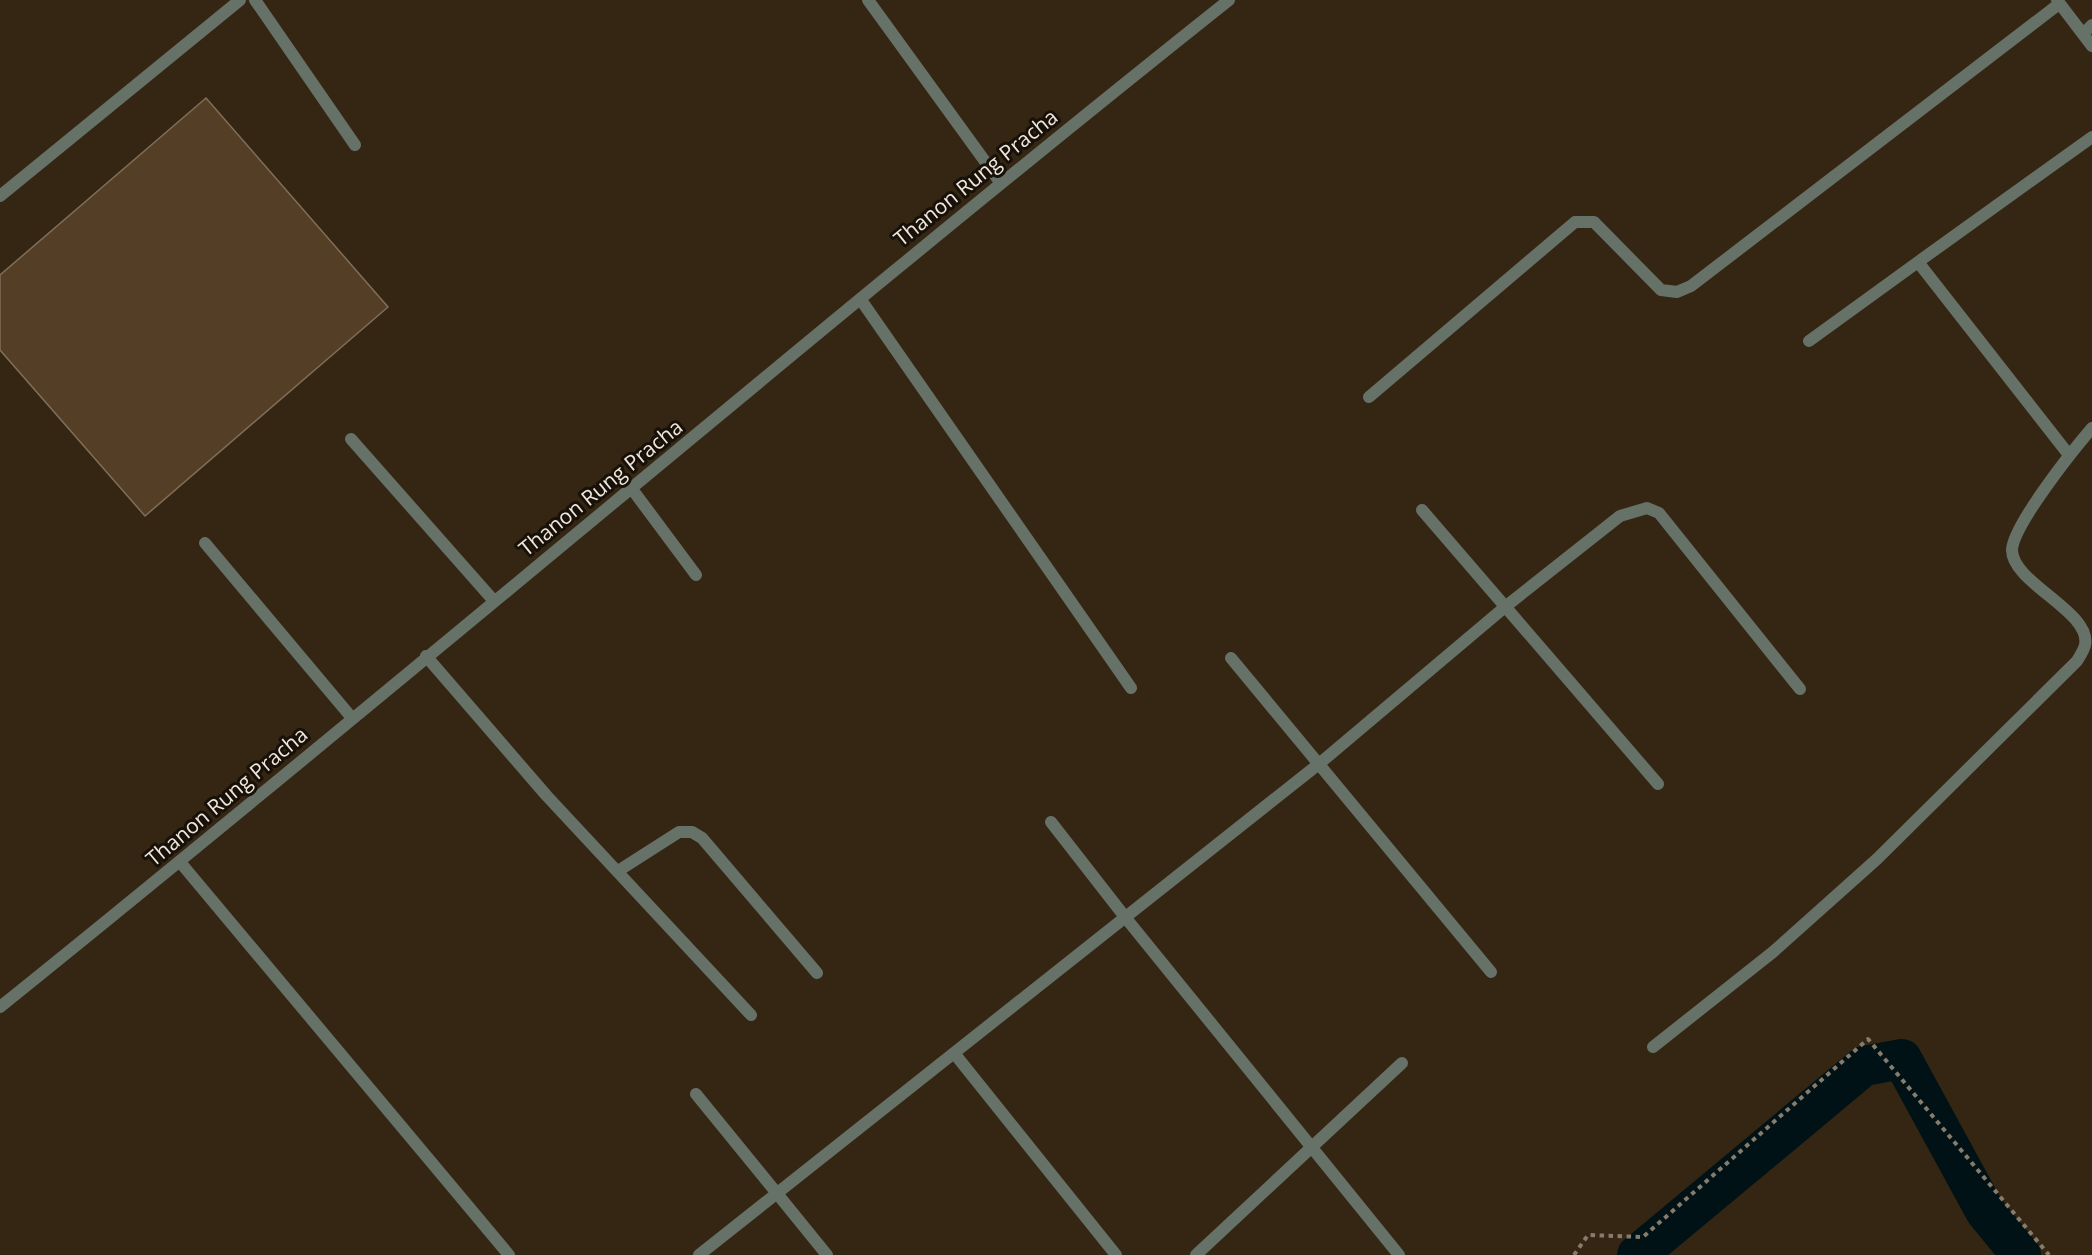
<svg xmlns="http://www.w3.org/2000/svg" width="2092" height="1255" viewBox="0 0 2092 1255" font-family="'Open Sans',sans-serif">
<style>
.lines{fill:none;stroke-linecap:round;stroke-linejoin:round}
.canal{stroke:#001216;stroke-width:40}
.building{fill:#543f26;stroke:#806e5a;stroke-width:1.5}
.path{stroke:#877b6c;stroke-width:4;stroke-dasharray:4.5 4.5;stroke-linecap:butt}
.lane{stroke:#667267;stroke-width:12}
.street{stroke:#667267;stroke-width:12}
.labels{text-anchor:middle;stroke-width:6;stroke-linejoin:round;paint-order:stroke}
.street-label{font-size:21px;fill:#f0e6db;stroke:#171109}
</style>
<rect width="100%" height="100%" fill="#352614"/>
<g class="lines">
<path class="canal" d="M1637 1255 1864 1066 1902 1059 1985 1211 2021 1255"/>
</g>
<path class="building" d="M206 98 388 307 145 516 0 350V275Z"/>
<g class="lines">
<path class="path" d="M1574 1255 1588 1235 1643 1237 1868 1039 2049 1255"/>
<path class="lane" d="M255 0 355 145
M0 196 240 0
M861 300 1131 688
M205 543 352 718
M426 656 546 795 751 1015
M1051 822 1125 917
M618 871 679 832H692L702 838 817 973
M1196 1255 1402 1063"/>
<path class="street" d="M868 0 1000 182
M2057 0 2092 46
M2083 34 2092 25
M1809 341 1918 262
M1369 397 1575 222H1594L1661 290 1677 292 1691 286 2059 4
M351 439 494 601
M2069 455 1918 262 2092 137
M632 489 696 575
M1422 510 1658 784
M1231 658 1491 972
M180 862 509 1255
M1125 917 1399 1255
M0 1007C413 675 814 330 1229 0
M1653 1047 1773 952 1877 859 2077 661C2080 656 2084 650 2085 645 2092 612 2012 583 2012 550 2013 525 2074 449 2092 428
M954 1053 1116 1255
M696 1094 827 1255
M699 1255 1320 763 1505 607 1620 516 1647 508 1659 513 1800 689"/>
</g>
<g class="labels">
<g class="street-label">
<text transform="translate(976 178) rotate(-39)" y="7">Thanon Rung Pracha</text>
<text transform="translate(601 488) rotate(-39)" y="7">Thanon Rung Pracha</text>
<text transform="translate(227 797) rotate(-40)" y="7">Thanon Rung Pracha</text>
</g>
</g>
</svg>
